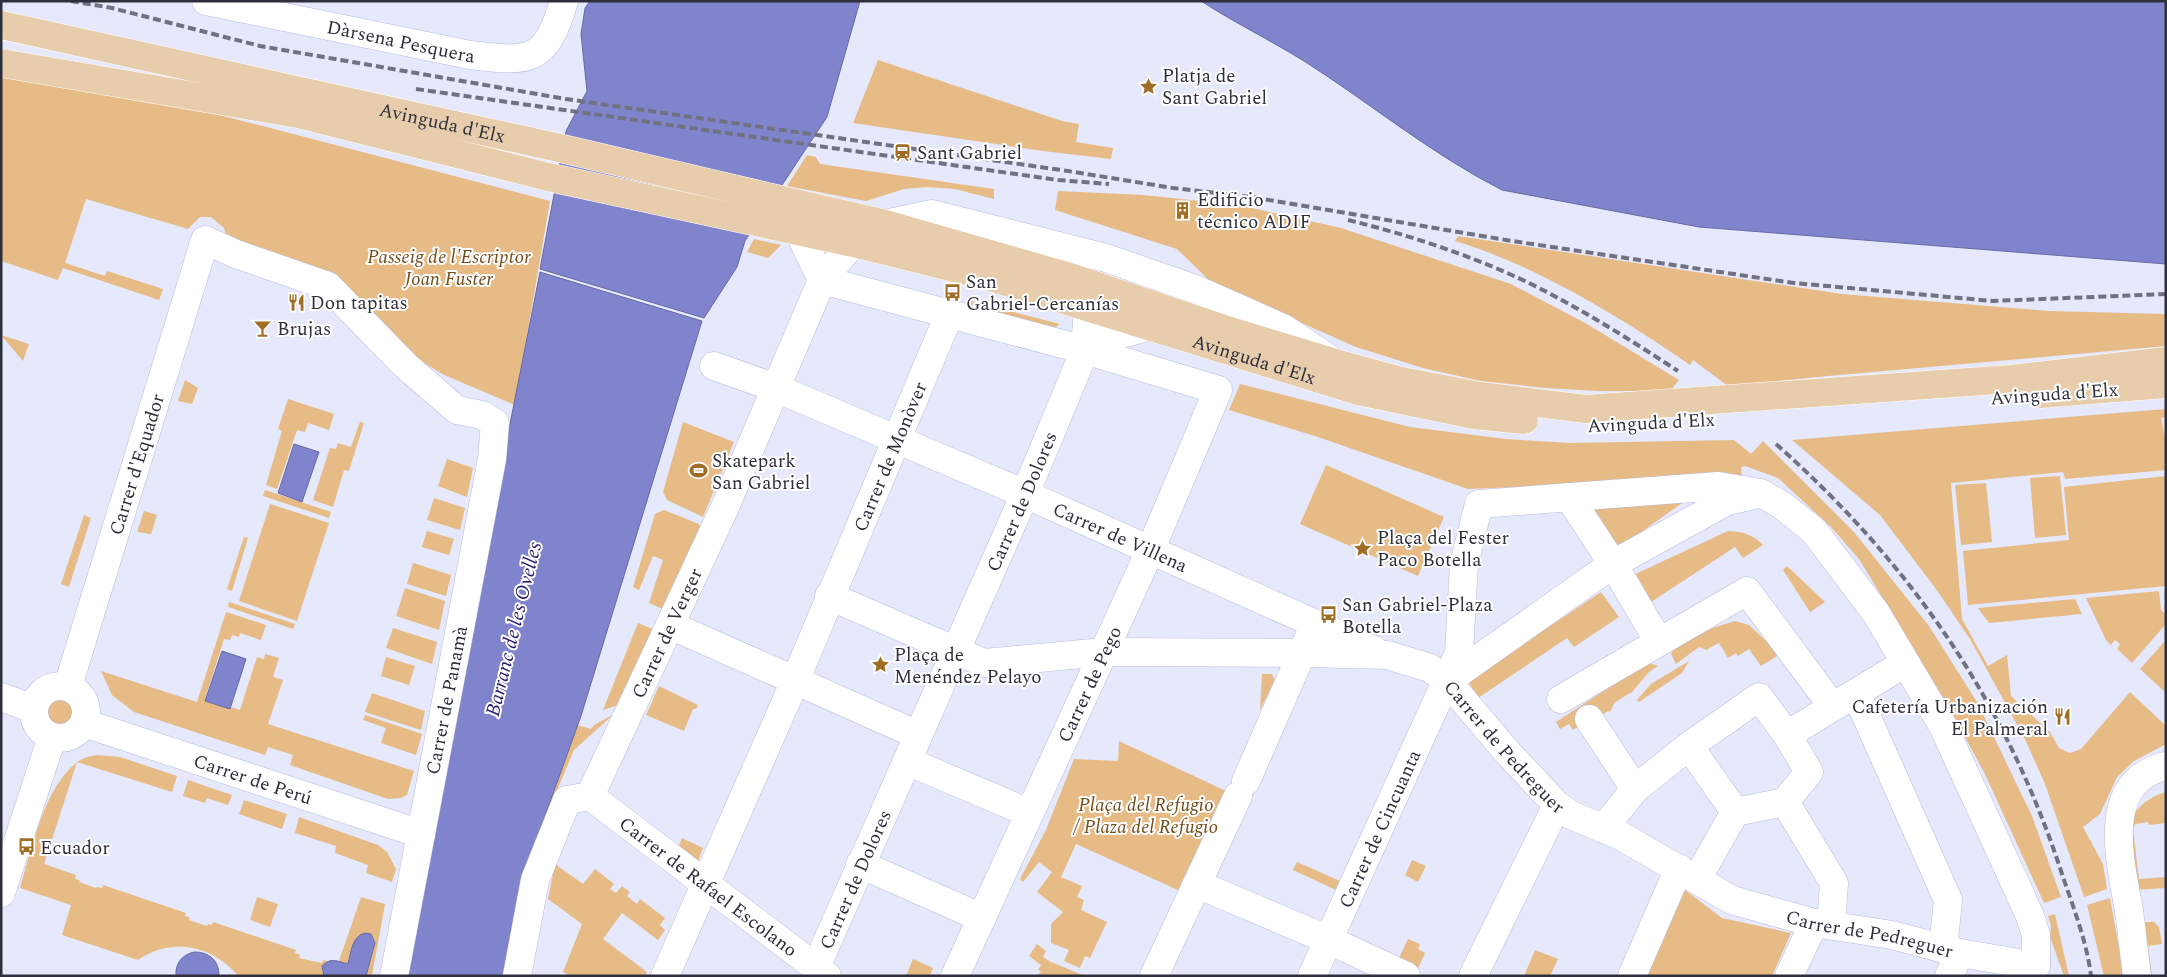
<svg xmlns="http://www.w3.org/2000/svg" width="2167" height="977" viewBox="0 0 2167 977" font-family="Spectral,serif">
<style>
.green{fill:#e6bb86}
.water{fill:#8084cd;stroke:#676aa1}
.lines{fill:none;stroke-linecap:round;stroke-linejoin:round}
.minor-casing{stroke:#b9bcdc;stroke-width:29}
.major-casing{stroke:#fff;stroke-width:29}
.minor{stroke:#fff;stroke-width:28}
.major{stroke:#e8cdac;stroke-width:28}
.rail{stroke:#707281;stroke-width:4;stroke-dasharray:8 4;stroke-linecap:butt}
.labels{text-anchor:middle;stroke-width:4;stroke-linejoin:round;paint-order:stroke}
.street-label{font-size:19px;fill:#2d2f3b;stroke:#fff}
.poi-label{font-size:19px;fill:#2d2f3b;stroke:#fff;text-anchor:start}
.park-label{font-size:19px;font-style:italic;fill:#724c18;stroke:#fff}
.water-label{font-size:20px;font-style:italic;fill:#25196e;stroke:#fff}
</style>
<rect width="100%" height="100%" fill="#e6e8fc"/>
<path class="green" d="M878 60 1062 121 1079 124 1076 142 1113 148 1111 159 1043 151 853 123Z
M1 70 124 90 550 201 515 405 442 374 228 240 224 228 211 217H200L188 229 86 199 65 263 105 276 107 271 163 289 159 300 63 268 58 280 1 261Z
M807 155 816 157 820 164 994 189V199L955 189 927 187 904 189 866 201 787 186Z
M1058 191 1143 195 1239 205 1341 228 1511 284 1587 324 1679 380 1670 391H1598L1546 388 1481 381 1423 368 1356 347 1213 284 1177 249 1055 210Z
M1458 236 1842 294 2049 311 2166 314V346L1828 376 1728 386 1693 360 1690 365C1621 317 1535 265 1455 241Z
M754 239 781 245 768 258 747 252Z
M971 301 1060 324 1053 329 957 308Z
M1 335 29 344 23 361Z
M185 380 198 388 192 404 178 401Z
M1240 384 1410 427 1506 439 1570 443 1734 440 1751 454 1763 441 1854 532 1929 626 1977 702 2032 816 2061 897 2044 903 1984 772 1947 704 1859 559 1831 527 1778 478 1745 466 1741 467 1742 478 1468 489 1315 436 1229 410Z
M288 399 334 414 329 430 308 423 305 432 297 430 277 489 266 485 282 431 278 429Z
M2166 409V417L2161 418 2166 442V470L2065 479 2063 472 1951 483 1962 619 1988 666 2007 655 2011 696 2050 732 2059 748 2070 753 2081 749 2130 692 2166 726V744L2134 761 2117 777 2100 814 2083 827 2103 864 2107 889 2084 897 2045 784 2025 739 1970 639 1936 589 1880 515 1792 440Z
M360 422 364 423 349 471 344 470 333 507 313 500 330 448 336 449 338 443 351 447Z
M683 422 734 442 703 517 667 500 663 492Z
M447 459 473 468 467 497 438 486Z
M1326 465 1444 517 1418 576 1300 524Z
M2060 476 2066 535 2035 538 2030 478Z
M2166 476V586L1968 605 1963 551 2069 540 2064 487Z
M1986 483 1992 542 1961 545 1955 485Z
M265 490 331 512 329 518 263 496Z
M1695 494 1613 552 1578 499Z
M434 498 465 508 460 530 427 520Z
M270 504 329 523 297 621 239 601Z
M664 510 699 524 701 530 665 610 649 603 663 560 653 556 639 590 633 587 655 514Z
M144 511 157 515 151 534 137 532Z
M84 515 91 518 69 587 61 584Z
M427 531 454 539 449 555 422 547Z
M1728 531C1741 531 1754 535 1763 545L1743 558 1735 547 1645 606 1629 577Z
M244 537 248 538 232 591 227 589Z
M413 563 451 575 446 596 407 584Z
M1787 566 1825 602 1810 612 1783 570Z
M405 588 445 601 439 630 396 616Z
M2159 591 2161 610 2166 615V624L2132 663 2117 649 2120 644 2115 640 2111 645 2106 640 2086 598Z
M1601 592 1619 617 1574 647 1567 638 1478 698 1468 681Z
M2075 599 2082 614 1989 623 1978 608Z
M229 602 295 624 293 629 228 607Z
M226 612 266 625 261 640 240 633 239 637 232 635 230 640 224 639 205 699 240 710 257 657 264 659 265 654 279 658 273 677 283 680 268 724 414 771 407 795 401 798 388 799 290 765 293 755 268 747 265 755 134 712 112 695 101 671 197 702Z
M1735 621 1749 625 1780 654 1761 666 1749 649 1738 656 1736 653 1728 658 1719 643 1706 650 1699 647 1676 664 1671 654C1677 637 1719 626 1735 621Z
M638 623 653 629 621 704 603 710Z
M393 628 437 642 432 664 386 648Z
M2166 640V693L2140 669Z
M386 657 415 666 409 685 381 676Z
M1689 661 1682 673 1639 702 1637 700 1651 684Z
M1649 663 1658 666 1649 672 1632 692 1615 702 1610 712 1608 711C1596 719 1585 722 1573 730L1569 724 1560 729 1556 722 1642 666Z
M1262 674H1272L1275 680 1260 710Z
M659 686 698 705 696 709H693L684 731 646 715Z
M40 712a20 20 0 1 1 40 0a20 20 0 1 1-40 0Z
M372 693 425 711 421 730 365 712Z
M614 714 574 750 537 838 577 725 591 729 594 725Z
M365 715 422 734 416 755 381 743 386 728 363 720Z
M1119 741 1226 791 1178 890 1076 844 1061 877 1082 886 1077 897 1084 900 1081 910 1107 922 1090 958 1085 956 1080 968 1064 961 1069 950 1051 943V924L1063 912 1037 892 1052 872 1039 862 1023 882 1020 879 1046 830 1074 759 1118 761Z
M97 755 120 757 177 776 172 792 77 762 44 864 76 875 75 879 80 880 79 882 96 888 97 887 102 888 103 885 186 913 185 916 190 918 189 920 207 926 208 924 212 925 213 922 296 950 295 953 300 955 299 958 322 963 323 960 338 964 361 897 385 904 372 976H238C213 945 171 937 138 960L62 935 71 905 20 888C32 849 43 790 76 763 82 758 90 756 97 755Z
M188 780 232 795 228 805 207 798 205 803 183 796Z
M2166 792V823L2149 825 2148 822 2135 824 2133 829 2139 879 2166 877V888L2133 890C2132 870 2127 848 2129 828 2131 810 2150 796 2166 792Z
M244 800 287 814 282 829 239 814Z
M299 817 378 845 387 852 396 869 392 882 366 873 368 865 335 853 336 846 295 833Z
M682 838 703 848 698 861 679 846Z
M1412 860 1426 866 1418 882 1405 875Z
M1297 862 1340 881 1336 890 1293 870Z
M555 864 583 884 595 869 614 884 610 889 616 893 622 886 630 892 627 896 637 904 640 899 665 918 660 925 665 930 658 940 622 913 603 939 647 972 645 976H571L563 972 582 924 548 899Z
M1685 890 1722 918 1791 933 1772 976H1647Z
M257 897 278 904 270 927 250 920Z
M2110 898 2124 976H2104L2087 905Z
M2055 914 2069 976H2064L2050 937 2051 926 2048 916Z
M2145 922H2154L2159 927 2162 944 2148 946 2152 976H2143L2137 930Z
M1408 939 1420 944 1418 949 1425 953 1417 971 1397 962Z
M1037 944 1046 951 1043 957 1051 962 1085 976H1040L1039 974 1041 971 1038 970 1041 965 1029 956Z
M1535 950 1558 959 1550 976H1524Z
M913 959 933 968 930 976H906Z"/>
<path class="water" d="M590 1H860L827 117 745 241 737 267 704 318 540 269 566 131 587 91 581 34 585 8Z
M1201 1H2166V264L1699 227 1502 190C1431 154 1370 103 1304 61 1270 40 1235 23 1201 1Z
M540 272 702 321 581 716 537 838 530 860 506 976H401Z
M294 444 319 452 302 502 278 493Z
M222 651 246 659 230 709 205 701Z
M365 933 371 934 375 943 366 976H324L322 966C331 957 336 961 348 964 351 952 352 936 365 933Z
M194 952C209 952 219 960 219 976H176C175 963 182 955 194 952Z"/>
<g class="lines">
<defs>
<g id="minor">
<path id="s1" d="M206 1 470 55C529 62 546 64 564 1"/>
<path d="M799 232 822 280 1085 350 1218 390 1150 551 955 976"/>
<path d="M1085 350 1111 337 1147 327"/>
<path id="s2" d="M714 366 776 388 1025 494 1374 650"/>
<path d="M1569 497 1613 564 1659 642"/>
<path id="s3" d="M829 596 984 663 1104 652 1303 653 1387 655 1430 668 1447 681 1508 753 1557 805 1571 815 1621 836 1732 900 1814 923 1892 935 1960 953 2036 966"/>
<path d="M670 625 918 735"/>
<path d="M1447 681 1613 564 1727 501 1754 495"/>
<circle cx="60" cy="712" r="26"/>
<path id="s4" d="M68 686 205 240 236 254 328 286 406 366 457 410 482 415 495 423 492 459 394 976"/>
<path d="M1856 693 1948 900 1943 949"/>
<path d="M1 697 34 709"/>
<path d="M1561 699 1747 591 1833 707"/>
<path d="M1589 719 1635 789"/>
<path id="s5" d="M84 723 421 834"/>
<path d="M1787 735 1905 663"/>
<path d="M1689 746 1735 812 1785 802"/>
<path d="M907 761 1029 813"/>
<path d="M1246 781 1309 637"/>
<path id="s6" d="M590 796 725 507 822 280 853 243 885 224 932 214 1106 258 1195 289 1283 328 1328 358"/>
<path id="s7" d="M590 796 827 976"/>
<path d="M1603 829 1635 789 1689 746 1759 697 1787 735 1809 772 1785 802 1834 883 1831 925"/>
<path d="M860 864 982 918"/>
<path d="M1697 879 1735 812"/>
<path d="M1197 884 1329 940 1406 976"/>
<path d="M1 893 52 737"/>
<path id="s8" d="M816 967 1025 494 1085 350 1088 308 1085 298 1078 288"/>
<path d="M517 976 535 880 567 800 590 796"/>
<path id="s9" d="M665 976 795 681 949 315"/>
<path d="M1154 976 1238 796"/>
<path id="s10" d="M1312 976 1459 653 1464 564 1479 504 1718 486 1761 493 1783 506 1814 531 1876 613 1943 726 2030 916 2036 935V966"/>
<path d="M1473 976 1557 805"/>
<path d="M1632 976 1679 868"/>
<path d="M1789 976 1814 923"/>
<path d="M1949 976 1960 953"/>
<path d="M2137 976C2134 954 2132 932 2129 911 2121 863 2098 782 2166 766"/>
</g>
<g id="major">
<path id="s11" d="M1 25 555 147 885 224 1070 277 1230 331 1335 363 1401 381 1480 396 1586 409 2011 379 2166 361"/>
<path id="s12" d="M1 63 298 114 548 177 853 243 990 277 1358 391 1474 415 1524 420"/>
<path d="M2040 394 2166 384"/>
</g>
</defs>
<use href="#minor" class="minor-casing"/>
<use href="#major" class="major-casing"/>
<use href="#minor" class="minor"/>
<use href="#major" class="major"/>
<path class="rail" d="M71 1 112 8 260 46 566 99 1068 171 1173 188 1251 197 1512 241 1794 283 1993 301 2166 294
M416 89 1058 180 1109 184
M1348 220C1409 235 1470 255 1527 282 1580 308 1629 339 1678 371
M1776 444C1912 565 2007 703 2063 877 2074 909 2087 943 2091 976"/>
</g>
<defs>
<symbol id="sight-bare" viewBox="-9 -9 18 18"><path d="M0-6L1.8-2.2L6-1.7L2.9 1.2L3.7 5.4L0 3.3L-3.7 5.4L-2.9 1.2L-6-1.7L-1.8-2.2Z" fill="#a16d25" stroke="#fff" stroke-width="2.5" paint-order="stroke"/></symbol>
<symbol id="station-bare" viewBox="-9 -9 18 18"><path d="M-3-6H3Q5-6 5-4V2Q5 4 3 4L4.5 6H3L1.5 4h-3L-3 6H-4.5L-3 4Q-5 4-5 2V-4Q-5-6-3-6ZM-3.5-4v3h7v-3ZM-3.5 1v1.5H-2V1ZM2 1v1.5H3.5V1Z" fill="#a16d25" stroke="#fff" stroke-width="2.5" paint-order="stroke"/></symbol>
<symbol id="building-bare" viewBox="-9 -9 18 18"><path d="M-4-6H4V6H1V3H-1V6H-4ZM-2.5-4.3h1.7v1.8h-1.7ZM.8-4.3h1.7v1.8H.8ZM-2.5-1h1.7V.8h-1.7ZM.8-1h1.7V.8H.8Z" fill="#a16d25" stroke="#fff" stroke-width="2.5" paint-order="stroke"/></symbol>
<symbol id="bus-bare" viewBox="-9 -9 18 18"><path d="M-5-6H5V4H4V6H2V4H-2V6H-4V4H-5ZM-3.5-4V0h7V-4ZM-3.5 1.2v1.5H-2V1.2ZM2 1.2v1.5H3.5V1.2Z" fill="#a16d25" stroke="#fff" stroke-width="2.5" paint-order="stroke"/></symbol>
<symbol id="restaurant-bare" viewBox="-9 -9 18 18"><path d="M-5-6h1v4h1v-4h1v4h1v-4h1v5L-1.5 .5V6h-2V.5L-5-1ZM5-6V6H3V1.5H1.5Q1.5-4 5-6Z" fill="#a16d25" stroke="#fff" stroke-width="2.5" paint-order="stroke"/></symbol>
<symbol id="bar-bare" viewBox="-9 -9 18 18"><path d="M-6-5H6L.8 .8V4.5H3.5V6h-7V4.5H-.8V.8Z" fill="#a16d25" stroke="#fff" stroke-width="2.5" paint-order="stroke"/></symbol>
<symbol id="stadium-bare" viewBox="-9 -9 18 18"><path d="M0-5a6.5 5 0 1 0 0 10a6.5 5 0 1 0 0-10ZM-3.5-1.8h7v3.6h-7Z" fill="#a16d25" stroke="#fff" stroke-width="2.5" paint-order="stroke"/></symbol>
</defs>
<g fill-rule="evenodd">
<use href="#sight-bare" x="1136" y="74" width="25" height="25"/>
<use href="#station-bare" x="890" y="140" width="25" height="25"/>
<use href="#building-bare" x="1170" y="198" width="25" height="25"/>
<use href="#bus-bare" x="940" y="280" width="25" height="25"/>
<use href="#restaurant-bare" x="284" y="290" width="25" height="25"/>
<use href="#bar-bare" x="250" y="316" width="25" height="25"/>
<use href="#stadium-bare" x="686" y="458" width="25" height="25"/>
<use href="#sight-bare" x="1350" y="536" width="25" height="25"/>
<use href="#bus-bare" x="1316" y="602" width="25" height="25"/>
<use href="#sight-bare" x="868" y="652" width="25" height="25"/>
<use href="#restaurant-bare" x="2050" y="704" width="25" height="25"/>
<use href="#bus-bare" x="14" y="834" width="25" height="25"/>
</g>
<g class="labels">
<g class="street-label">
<text dy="7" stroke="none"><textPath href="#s1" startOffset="199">Dàrsena Pesquera</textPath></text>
<text dy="7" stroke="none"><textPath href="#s11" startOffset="452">Avinguda d'Elx</textPath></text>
<text dy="7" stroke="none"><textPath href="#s12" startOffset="1289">Avinguda d'Elx</textPath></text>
<text transform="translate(2054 393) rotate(-4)" y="7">Avinguda d'Elx</text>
<text transform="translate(1651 422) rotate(-3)" y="7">Avinguda d'Elx</text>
<text dy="7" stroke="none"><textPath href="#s9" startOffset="566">Carrer de Monòver</textPath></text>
<text dy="7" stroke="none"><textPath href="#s4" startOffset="232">Carrer d'Equador</textPath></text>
<text dy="7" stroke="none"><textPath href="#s8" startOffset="509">Carrer de Dolores</textPath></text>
<text dy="7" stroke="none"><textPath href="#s2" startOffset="441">Carrer de Villena</textPath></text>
<text dy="7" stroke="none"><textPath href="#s6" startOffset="180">Carrer de Verger</textPath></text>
<text transform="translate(1089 684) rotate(-65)" y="7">Carrer de Pego</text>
<text transform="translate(446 700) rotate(-79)" y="7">Carrer de Panamà</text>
<text dy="7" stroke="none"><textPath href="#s3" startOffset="726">Carrer de Pedreguer</textPath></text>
<text dy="7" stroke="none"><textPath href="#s5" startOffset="178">Carrer de Perú</textPath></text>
<text dy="7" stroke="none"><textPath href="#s10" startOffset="162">Carrer de Cincuanta</textPath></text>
<text dy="7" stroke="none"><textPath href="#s8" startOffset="96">Carrer de Dolores</textPath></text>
<text dy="7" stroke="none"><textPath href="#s7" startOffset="149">Carrer de Rafael Escolano</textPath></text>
<text dy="7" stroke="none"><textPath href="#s3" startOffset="1146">Carrer de Pedreguer</textPath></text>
</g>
<g class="poi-label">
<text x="1162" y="82">Platja de<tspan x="1162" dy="22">Sant Gabriel</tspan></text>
<text x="917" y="159">Sant Gabriel</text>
<text x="1197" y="206">Edificio<tspan x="1197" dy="22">técnico ADIF</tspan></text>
<text x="966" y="288">San<tspan x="966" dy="22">Gabriel-Cercanías</tspan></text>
<text x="310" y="309">Don tapitas</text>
<text x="277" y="335">Brujas</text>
<text x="712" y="467">Skatepark<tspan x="712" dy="22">San Gabriel</tspan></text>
<text x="1377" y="544">Plaça del Fester<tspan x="1377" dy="22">Paco Botella</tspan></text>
<text x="1342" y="611">San Gabriel-Plaza<tspan x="1342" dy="22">Botella</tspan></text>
<text x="894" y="661">Plaça de<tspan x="894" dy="22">Menéndez Pelayo</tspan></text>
<text x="2048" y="713" text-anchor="end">Cafetería Urbanización<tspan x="2048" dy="22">El Palmeral</tspan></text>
<text x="40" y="854">Ecuador</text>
</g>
<g class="park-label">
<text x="449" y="263">Passeig de l'Escriptor<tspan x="449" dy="22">Joan Fuster</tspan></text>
<text x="1146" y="811">Plaça del Refugio<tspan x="1146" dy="22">/ Plaza del Refugio</tspan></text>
</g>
<g class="water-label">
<text transform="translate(513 629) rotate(-76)" y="7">Barranc de les Ovelles</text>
</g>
</g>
<rect width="2167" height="977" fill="none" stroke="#2d2f3b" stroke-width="5"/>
</svg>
